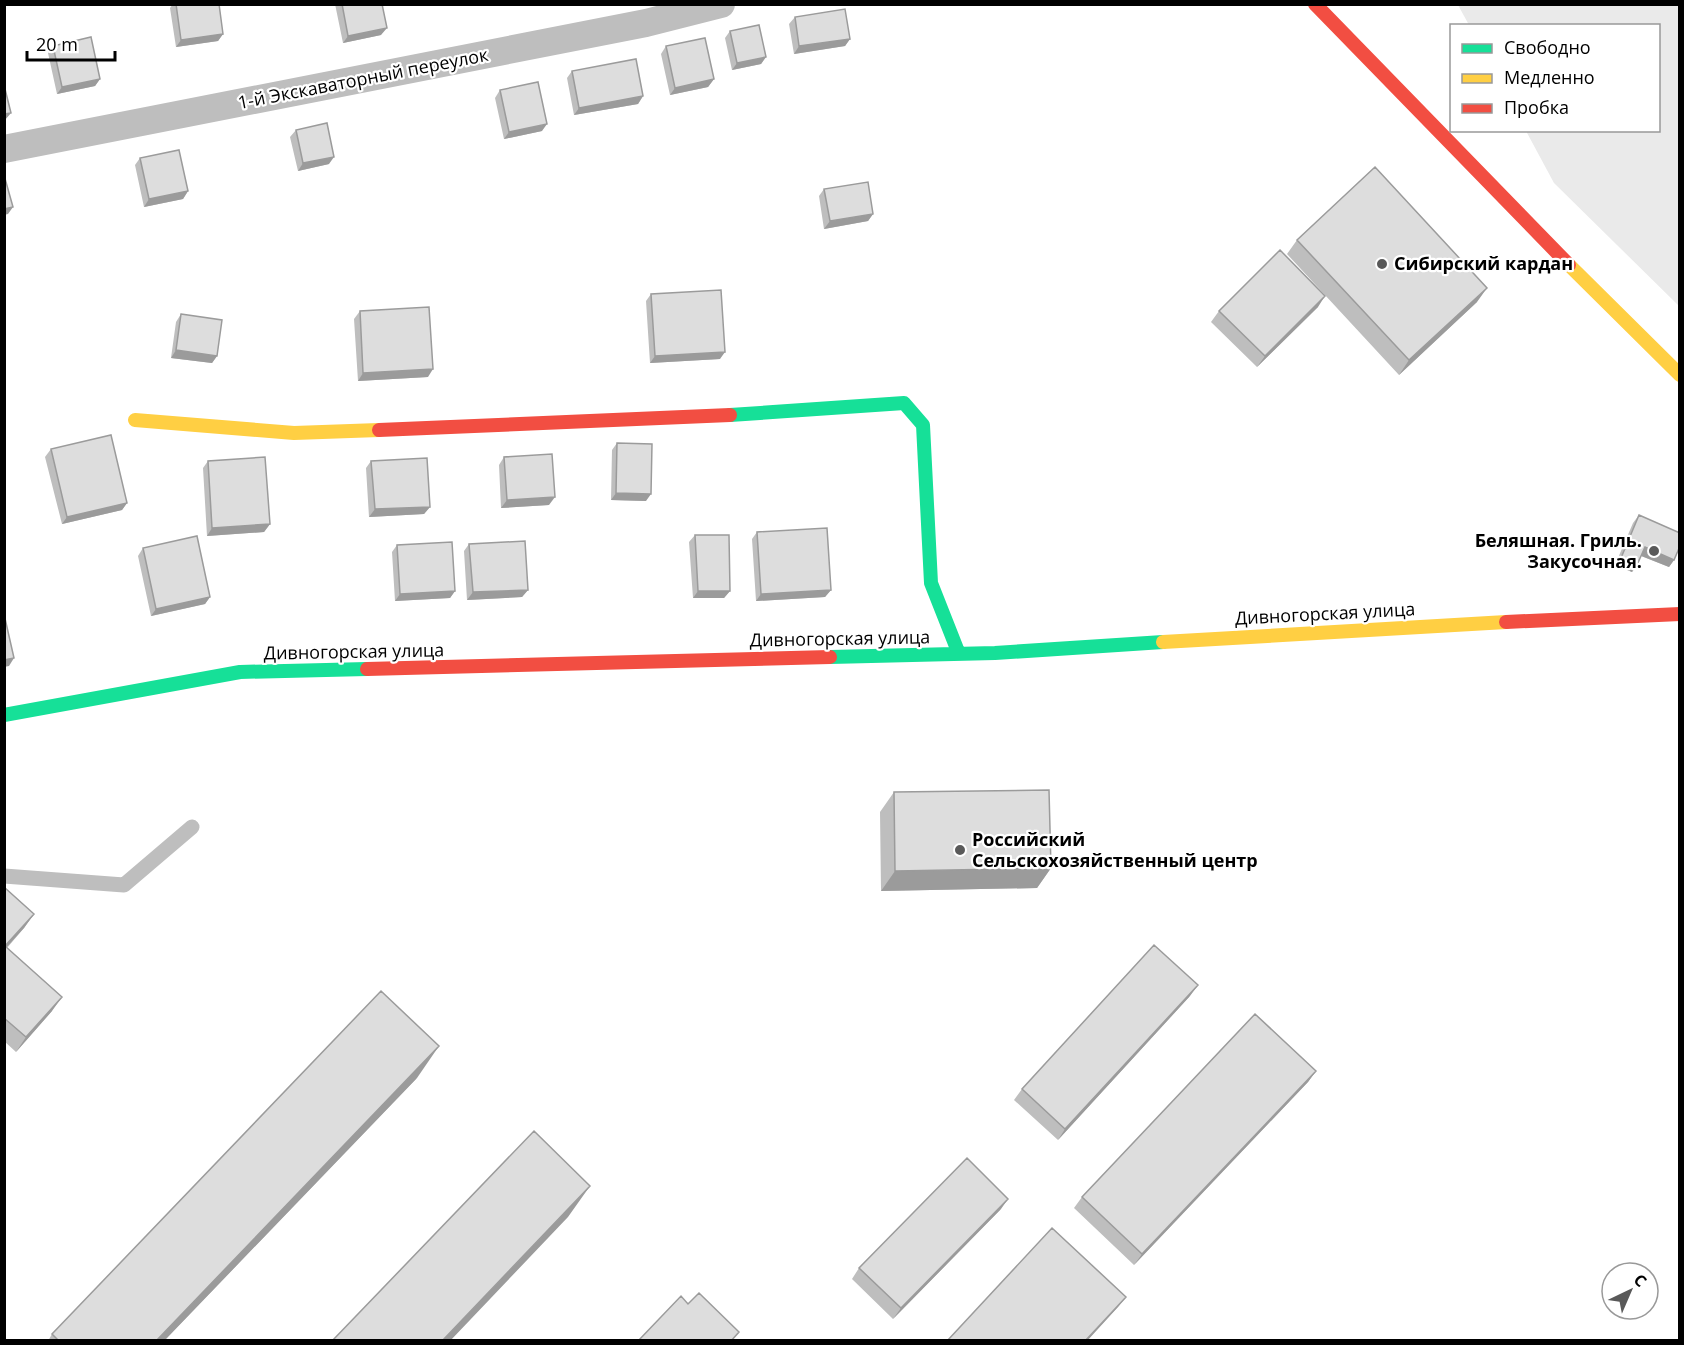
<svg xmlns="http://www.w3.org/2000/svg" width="1684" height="1345" viewBox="0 0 1684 1345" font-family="'Open Sans',sans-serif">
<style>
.green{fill:#eaeaea}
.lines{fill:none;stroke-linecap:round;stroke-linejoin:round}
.lane{stroke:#bebebe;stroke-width:15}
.street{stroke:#bebebe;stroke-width:28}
.fast{stroke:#16e098;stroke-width:14}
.slow{stroke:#ffcf43;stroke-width:14}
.jam{stroke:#f24e42;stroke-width:14}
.wall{fill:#bebebe}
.shaded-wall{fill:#9b9b9b}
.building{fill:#ddd;stroke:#9b9b9b;stroke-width:1.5}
.poi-dot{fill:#595959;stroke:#fff;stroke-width:2}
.labels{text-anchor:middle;stroke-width:4.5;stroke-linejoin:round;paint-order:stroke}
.street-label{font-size:18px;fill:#000;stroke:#fff}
.poi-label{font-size:18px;font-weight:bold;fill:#000;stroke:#fff;text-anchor:start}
</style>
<rect width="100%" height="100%" fill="#fff"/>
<path class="green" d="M1458 5H1679V306L1554 183 1526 131 1658 130V26L1469 25Z"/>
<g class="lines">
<path class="lane" d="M4 876 124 885 192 827"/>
<path class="street" d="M4 149 646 23 721 4"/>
<path class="fast" d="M730 415 904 403 923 425 931 583 959 654
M830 657 995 653 1163 642
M4 715 240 672 367 669"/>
<path class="slow" d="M1569 265 1680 375
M135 420 294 433 379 430
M1163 642 1506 622"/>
<path class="jam" d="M1315 4 1569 265
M379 430 730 415
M1506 622 1680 614
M367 669 830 657"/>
</g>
<path class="wall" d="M173 4H219L223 34 218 41 176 47 170 8Z
M335 4H382L381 35 343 43Z
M795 17 850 39 845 46 794 54 789 24Z
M730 31 766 57 761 64 732 70 725 38Z
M53 46 100 79 95 86 57 94 48 53Z
M666 46 714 79 708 87 670 95 661 54Z
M572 71 643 96 638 104 574 115 567 78Z
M500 90 542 131 504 139 495 98Z
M296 130 329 164 298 171 290 137Z
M140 158 188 191 183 199 144 207 135 165Z
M824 189 873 214 868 221 824 229 819 196Z
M1297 240 1477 302 1399 375 1287 254Z
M651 294 720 359 650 363 646 301Z
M1318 307 1257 367 1211 322 1219 311Z
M360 311 428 377 358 381 354 319Z
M181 314 217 356 212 363 171 358 176 322Z
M617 443 646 501 611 500 612 450Z
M51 449 127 503 122 510 62 524 45 457Z
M504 457 549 505 501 508 499 465Z
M208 461 270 524 264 532 207 536 203 468Z
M371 461 430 507 424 514 369 517 366 468Z
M1639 515 1674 560 1669 567 1641 556 1637 565 1632 572 1615 565 1633 523Z
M757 532 831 590 825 597 756 601 752 539Z
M695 535 730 591 724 598H693L689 542Z
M469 544 528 590 522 597 467 600 464 551Z
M397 545 455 591 450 598 395 601 392 552Z
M143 548 210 597 205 604 151 616 138 556Z
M894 792 1051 868 1037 888 881 891 880 812Z
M4 887 34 914 24 928 7 948 52 1011 16 1052 4 1041Z
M1190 996 1058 1140 1014 1100 1022 1089Z
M1316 1071 1308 1082 1134 1265 1074 1208 1082 1197Z
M417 1078 164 1341H48L52 1334Z
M1001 1209 893 1319 852 1279 859 1268Z"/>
<path class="shaded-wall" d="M387 28 381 35 343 43 348 36Z
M223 34 218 41 176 47 181 40Z
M850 39 845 46 794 54 799 46Z
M766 57 761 64 732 70 737 63Z
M100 79 95 86 57 94 62 87Z
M714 79 708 87 670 95 675 88Z
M643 96 638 104 574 115 579 108Z
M11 113 5 120 4 121V114Z
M547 124 542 131 504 139 509 132Z
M334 157 329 164 298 171 303 163Z
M188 191 183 199 144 207 149 199Z
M13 207 8 214 4 215V209Z
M873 214 868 221 824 229 830 221Z
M1487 288 1477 302 1399 375 1409 360Z
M1325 296 1318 307 1257 367 1265 356Z
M176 350 217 356 212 363 171 358Z
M725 352 720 359 650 363 655 356Z
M433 369 428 377 358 381 363 373Z
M616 493 651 494 646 501 611 500Z
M555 497 549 505 501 508 507 500Z
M127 503 122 510 62 524 67 517Z
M430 507 424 514 369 517 375 509Z
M270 524 264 532 207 536 212 528Z
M1645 547 1674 560 1669 567 1639 555Z
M1621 558 1637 565 1632 572 1615 565Z
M528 590 522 597 467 600 473 592Z
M831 590 825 597 756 601 761 594Z
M455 591 450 598 395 601 400 594Z
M698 591H730L724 598H693Z
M210 597 205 604 151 616 156 609Z
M14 658 9 666 4 667V660Z
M1051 868 1037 888 881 891 895 871Z
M34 914 24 928 4 950V947Z
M1198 985 1190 996 1058 1140 1065 1129Z
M62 997 52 1011 16 1052 26 1037Z
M439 1046 417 1078 164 1341H156Z
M1316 1071 1308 1082 1134 1265 1142 1254Z
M590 1186 568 1217 450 1341H442Z
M1008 1199 1001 1209 893 1319 901 1308Z
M1126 1297 1118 1307 1087 1341H1085Z"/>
<path class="building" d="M176 4H219L223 34 181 40Z
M342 4H382L387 28 348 36Z
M845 9 850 39 799 46 795 17Z
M759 25 766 57 737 63 730 31Z
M91 37 100 79 62 87 53 46Z
M705 38 714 79 675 88 666 46Z
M636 59 643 96 579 108 572 71Z
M538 82 547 124 509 132 500 90Z
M4 85 11 113 4 114Z
M327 123 334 157 303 163 296 130Z
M179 150 188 191 149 199 140 158Z
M1375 167 1487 288 1409 360 1297 240Z
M4 175 13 207 4 209Z
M868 182 873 214 830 221 824 189Z
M1280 250 1325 296 1265 356 1219 311Z
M721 290 725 352 655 356 651 294Z
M429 307 433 369 363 373 360 311Z
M181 314 222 320 217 356 176 350Z
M111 435 127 503 67 517 51 449Z
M617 443 652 444 651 494 616 493Z
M552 454 555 497 507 500 504 457Z
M265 457 270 524 212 528 208 461Z
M427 458 430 507 375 509 371 461Z
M1639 515 1680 533V546L1674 560 1645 547 1637 565 1621 558Z
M827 528 831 590 761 594 757 532Z
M695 535H729L730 591H698Z
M197 536 210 597 156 609 143 548Z
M525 541 528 590 473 592 469 544Z
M452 542 455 591 400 594 397 545Z
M4 614 14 658 4 660Z
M1049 790 1051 868 895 871 894 792Z
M4 887 34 914 5 946 62 997 26 1037 4 1018Z
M1154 945 1198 985 1065 1129 1022 1089Z
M381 991 439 1046 156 1341H59L52 1334Z
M1255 1014 1316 1071 1142 1254 1082 1197Z
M534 1131 590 1186 442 1341H332Z
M967 1158 1008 1199 901 1308 859 1268Z
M1052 1228 1126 1297 1085 1341H947Z
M699 1293 739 1332 731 1341H638L681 1296 688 1304Z"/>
<g class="poi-dot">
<circle cx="1382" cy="264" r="6"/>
<circle cx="1654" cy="551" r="6"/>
<circle cx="960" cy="850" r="6"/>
</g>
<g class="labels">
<g class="street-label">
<text transform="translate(363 79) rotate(-11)" y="6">1-й Экскаваторный переулок</text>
<text transform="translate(1325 614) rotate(-3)" y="6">Дивногорская улица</text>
<text transform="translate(840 639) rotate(-1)" y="6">Дивногорская улица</text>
<text transform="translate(354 652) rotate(-1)" y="6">Дивногорская улица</text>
</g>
<g class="poi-label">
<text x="1394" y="270">Сибирский кардан</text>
<text x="1642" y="547" text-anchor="end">Беляшная. Гриль.<tspan x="1642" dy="21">Закусочная.</tspan></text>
<text x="972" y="846">Российский<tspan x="972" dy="21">Сельскохозяйственный центр</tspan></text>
</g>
</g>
<rect width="1684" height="1345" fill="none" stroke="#000000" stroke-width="12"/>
<rect x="1450" y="24" width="210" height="108" fill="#ffffff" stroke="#999999" stroke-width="1.5"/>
<rect x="1462" y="44" width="30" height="9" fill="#16e098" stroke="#999999" stroke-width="1.5"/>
<text x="1504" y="54" font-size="18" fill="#000000">Свободно</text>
<rect x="1462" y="74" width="30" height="9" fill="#ffcf43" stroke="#999999" stroke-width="1.5"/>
<text x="1504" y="84" font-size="18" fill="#000000">Медленно</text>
<rect x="1462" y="104" width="30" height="9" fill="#f24e42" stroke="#999999" stroke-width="1.5"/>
<text x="1504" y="114" font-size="18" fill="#000000">Пробка</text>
<g transform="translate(1630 1291) rotate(44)"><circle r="28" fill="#ffffff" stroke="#999999" stroke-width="1.5"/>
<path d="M0-4.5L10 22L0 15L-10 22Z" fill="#595959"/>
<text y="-9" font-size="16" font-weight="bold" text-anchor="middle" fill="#000000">С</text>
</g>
<path d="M27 51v9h88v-9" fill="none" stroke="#000000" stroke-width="3"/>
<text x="36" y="51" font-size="18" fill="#000000" stroke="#ffffff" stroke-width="4.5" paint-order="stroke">20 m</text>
</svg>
